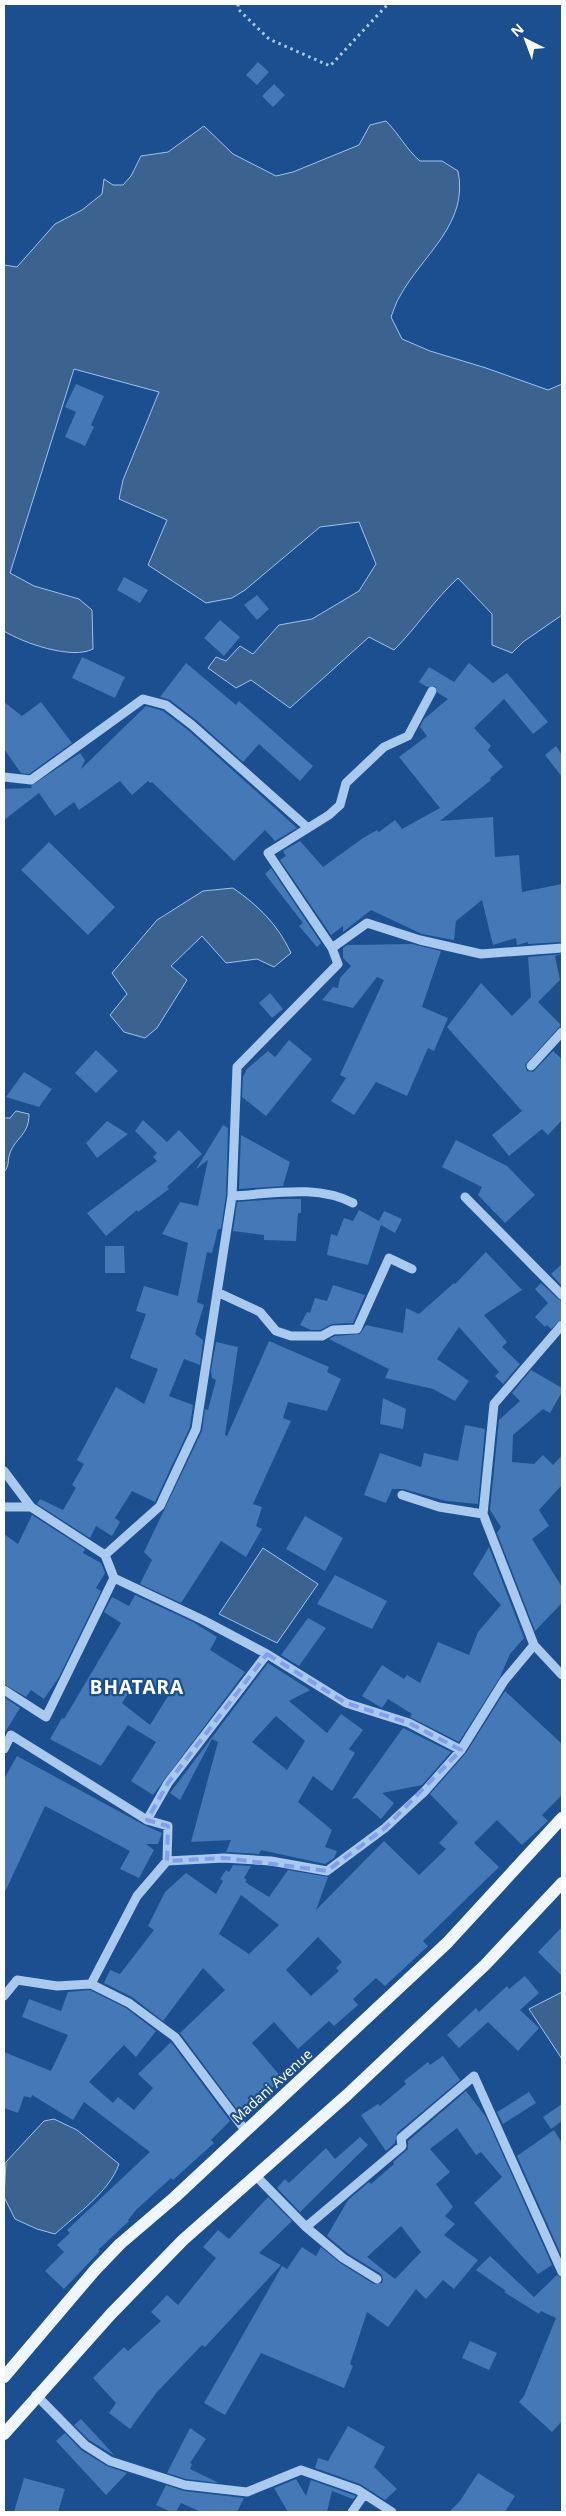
<svg xmlns="http://www.w3.org/2000/svg" width="566" height="2516" viewBox="0 0 566 2516" font-family="'Noto Sans',sans-serif">
<style>
.water{fill:#3c6290;stroke:#9cc4f0}
.building{fill:#4478b7;fill-rule:evenodd}
.lines{fill:none;stroke-linecap:round;stroke-linejoin:round}
.path{stroke:#a9c9ee;stroke-width:3;stroke-dasharray:2.5 4;stroke-linecap:butt}
.minor{stroke:#a9c9ee;stroke-width:9}
.major{stroke:#f0f6ff;stroke-width:12}
.marked{fill:none;stroke:#839eea;stroke-width:4;stroke-dasharray:10 6;stroke-linejoin:round}
.labels{text-anchor:middle;stroke-width:4.5;stroke-linejoin:round;paint-order:stroke}
.street-label{font-size:14px;fill:#fff;stroke:#1b4f8f}
.district-label{font-size:19px;font-weight:bold;letter-spacing:1px;fill:#fff;stroke:#1b4f8f}
</style>
<rect width="100%" height="100%" fill="#1b4f8f"/>
<path class="water" d="M386 121C399 134 406 149 420 161H442L458 171C469 224 423 254 400 296 396 302 394 310 391 317L402 339 430 351 486 368 548 390 562 384V615L523 642 512 653 492 645V614L458 578C434 600 417 627 394 650L369 637 290 708 251 680 236 688 208 668 216 657 226 661 240 646 253 654 279 625 312 619 359 591 376 564 359 522 320 527 245 590 232 598 206 603 148 565 167 520 119 499 123 480 159 392 74 369 10 573 34 586 79 599 92 610 93 649C72 660 23 643 4 631V265L17 267 55 224 82 210 102 194 104 179 113 185H123L131 176 141 156 168 152 204 126 233 154 276 176 293 172 359 145 370 125Z
M233 888C259 906 278 925 291 953L274 967 257 959 226 963 202 936 171 966 187 980 157 1028 145 1038 124 1032 110 1015 127 994 112 973 157 920 203 891Z
M16 1111 29 1114C29 1135 16 1137 10 1153 7 1161 10 1165 4 1172V1118H10Z
M263 1548 318 1584 277 1643 219 1614Z
M562 1992V2059L529 2009Z
M54 2119 77 2130 119 2164C109 2192 77 2214 55 2234L37 2229 15 2219 4 2197 6 2162 44 2121Z"/>
<path class="building" d="M258 62 269 72 257 85 246 75Z
M274 84 285 95 273 107 262 96Z
M76 384 104 396 91 425 94 427 85 446 65 437 76 412 65 407Z
M124 577 148 590 140 603 117 590Z
M257 595 269 609 257 620 244 605Z
M220 620 240 637 224 656 204 638Z
M82 657 125 677 115 698 72 678Z
M186 663 236 705 239 701 313 766 300 781 259 744 243 762 196 720 170 700 160 697Z
M469 663 493 683 507 673 548 722 533 734 504 699 474 728 491 746 488 750 503 767 490 778 491 780 440 821 493 817 495 857 519 855 522 892 562 884V942L528 944V942L517 945 516 938 493 945 482 900 456 921 454 940 422 934 371 910 343 932V926L331 935 280 860 286 856 283 851 300 841 323 867 363 838 377 830 379 832 395 820 402 829 440 808 399 757 427 736 420 727 424 719 448 699 438 693 435 686 427 687 419 682 429 667 454 682Z
M4 702 22 716 41 702 72 743 29 774 21 773 4 749Z
M146 706 163 711 188 730 297 828 275 841 265 830 234 861 152 782 150 783 148 781 132 795 120 781 79 810 74 802 55 816 39 793 4 820V789L32 788 31 786 80 753 85 760 81 769Z
M556 746 562 755V777L545 755Z
M49 842 115 907 88 935 21 870Z
M271 868 321 943 317 947 299 926 303 923 265 874Z
M412 944 441 951 422 1007 448 1018 434 1051 428 1048 407 1096 376 1082 354 1115 331 1101 346 1078 340 1075 384 980 377 977 353 1008 322 1000 333 987 338 988 340 978 351 966 343 958V948L347 945Z
M562 954 555 956 560 980 538 1002 561 1025 525 1065 527 1071 533 1072 553 1051 562 1059V1120L548 1135 542 1129 509 1156 492 1135 522 1111 447 1027 481 983 512 1016 531 997 528 957Z
M270 993 283 1009 272 1018 259 1003Z
M289 1040 312 1059 266 1116 242 1097 243 1077 247 1069 268 1051 275 1057Z
M96 1050 118 1071 96 1093 75 1073Z
M24 1072 52 1089 39 1107 6 1097Z
M143 1120 167 1142 179 1130 202 1154 167 1187 169 1189 138 1212 137 1210 106 1236 87 1213 157 1161 153 1157 157 1153 135 1131Z
M107 1121 128 1134 97 1158 86 1143Z
M223 1125 228 1128 226 1195 221 1229H218L212 1253 207 1252 197 1302 204 1305 195 1334 203 1340 200 1365 184 1359 169 1396 193 1405 190 1427 155 1502 132 1491 115 1518 120 1522 112 1536 96 1526 90 1538 37 1504 40 1499 63 1510 76 1488 72 1485 84 1464 77 1460 116 1387 144 1404 158 1369 130 1358 146 1314 136 1311 144 1286 178 1296 188 1243 162 1234 180 1202 198 1206 208 1160 196 1169Z
M241 1135 290 1162 283 1186 239 1189Z
M456 1140 507 1166 535 1195 505 1223 478 1195 482 1187 442 1167Z
M278 1199H301V1213H298L296 1241 264 1240V1235L233 1231 237 1202Z
M359 1210 379 1221 384 1211 402 1219 395 1233 381 1225 368 1265 327 1255 331 1234 337 1236 344 1218 353 1221Z
M105 1246H124L125 1273H105Z
M486 1252 522 1290 484 1315 507 1342 502 1347 520 1364 503 1384 495 1376 499 1372 459 1327 437 1359 469 1381 455 1401 433 1389 385 1378 389 1369 329 1339 335 1336 360 1334 366 1325 403 1333 406 1308 419 1314 454 1283 455 1284Z
M562 1264V1286L551 1274Z
M541 1283 558 1299 562 1301V1319L551 1329 547 1325 545 1327 535 1317 548 1303 535 1289Z
M333 1285 365 1295 353 1323 332 1324 320 1330H311L300 1325 307 1312 310 1313 315 1298 327 1301Z
M269 1341 329 1367 327 1372 341 1379 327 1411 288 1402 283 1418 291 1421 253 1504 262 1507 256 1526 262 1529 246 1557 221 1541 181 1603 140 1584 152 1560 144 1552 202 1431 205 1409 208 1410 216 1380 212 1378 211 1370 216 1342 238 1347 225 1435 227 1436Z
M531 1370 562 1388V1392L550 1413 543 1409 513 1435 512 1462 534 1464 543 1455 553 1465 562 1455V1485L539 1510 549 1526 532 1539 562 1587V1603L535 1631 497 1533 501 1527 490 1510 499 1420 520 1401 512 1393Z
M383 1398 406 1409 403 1429 380 1424Z
M465 1425 485 1429 478 1504 446 1501 403 1489H392L386 1503 364 1495 380 1453 421 1467 424 1453 458 1461Z
M32 1515 85 1549 83 1553 101 1563 105 1573 96 1588 101 1591 59 1677 44 1699 31 1690 26 1697 4 1684V1534L18 1544Z
M305 1516 343 1538 325 1571 286 1549Z
M489 1547 524 1638 510 1654 500 1677 459 1742 410 1717 412 1714 388 1699 382 1708 362 1696 382 1665 404 1679 407 1675 420 1683 438 1642 469 1655 478 1632 501 1605 473 1574Z
M335 1575 387 1601 372 1629 317 1604Z
M135 1595 193 1622 217 1637 210 1650 245 1672 153 1795 131 1781 156 1742 128 1725 101 1766 50 1739 62 1718 64 1719 121 1623 104 1612 112 1597 129 1606ZM138 1678 168 1696 150 1725 122 1703Z
M308 1618 326 1628 299 1666 281 1655Z
M268 1663 310 1690 289 1701 327 1733 341 1714 363 1730 349 1749 355 1753 332 1791 313 1776 298 1802 332 1830 325 1847 337 1851 334 1858 325 1864 261 1850 259 1854 226 1852 231 1840 191 1842 218 1742 212 1739 180 1800 170 1793ZM276 1716 305 1741 287 1770 252 1742Z
M505 1691 562 1744V1795L542 1815 548 1821 522 1845 497 1820 474 1843 499 1867 423 1941 428 1946 385 1986 376 1978 353 1999 358 2005 334 2026 329 2021 298 2049 274 2022 252 2043 282 2078 262 2098 259 2094 238 2111 180 2033 225 1990 203 1968 163 2021 132 1997 104 1983 110 1970 120 1974 154 1930 148 1926 165 1892 186 1873 216 1894 223 1881 220 1879 226 1870 229 1872 233 1865 251 1866 244 1878 247 1880 245 1882 269 1897 288 1870 328 1877 316 1910 384 1841 419 1875 446 1849 439 1843 458 1823 430 1794 466 1753ZM241 1895 279 1925 249 1954 219 1934ZM318 1937 342 1962 336 1968 339 1971 311 1996 286 1970Z
M4 1697 20 1708 4 1734Z
M403 1728 451 1752 422 1785 382 1793 394 1803 381 1819 357 1798 352 1799Z
M17 1756 144 1825 162 1833 158 1844H146L154 1850 139 1878 120 1869 130 1851 45 1806 4 1894V1779Z
M562 1927V1976L538 1952Z
M525 1976 539 1993 520 2010 539 2028 518 2051 488 2022 459 2048 447 2035 476 2008 479 2012 507 1986 509 1989Z
M90 1990 126 2008 156 2031 136 2057 124 2045 89 2082 113 2103 118 2097 134 2110 153 2088 138 2074 171 2042 230 2121 211 2140 214 2143 173 2180 171 2178 136 2210 128 2220 129 2221 98 2250 100 2251 64 2289 45 2271 64 2252 57 2245 70 2233 67 2230 150 2152 84 2102 73 2120 32 2095 31 2098 24 2096 18 2113 4 2108V2052L51 2071 68 2035 22 2017 29 1999 61 2011 68 1992Z
M443 2056 460 2080 397 2133 395 2143 386 2151 361 2115 378 2104 380 2106 406 2084 404 2081 428 2062 430 2065Z
M466 2091 486 2117 552 2265 538 2274 474 2203 502 2177 481 2152 476 2155 457 2128 430 2149 450 2172 436 2184 453 2207 445 2216 455 2224 444 2235 478 2260 454 2289 443 2280 426 2299 416 2289 388 2327 367 2312 350 2364 353 2366 344 2388 261 2353 225 2415 204 2403 282 2266 287 2269 302 2247 316 2256 321 2247 340 2263 374 2284 382 2283 383 2279 381 2274 347 2253 327 2236 348 2200 369 2182 371 2184 394 2164 393 2162 408 2149V2141ZM401 2226 421 2252 395 2279 367 2257Z
M529 2092 536 2103 503 2124 497 2112Z
M562 2104V2121L551 2129 543 2117Z
M554 2130 562 2143V2257L517 2156Z
M360 2137 368 2145 300 2212 277 2188 285 2179 289 2183 326 2148 335 2159Z
M268 2197 292 2221 259 2253 281 2265 205 2347 202 2345 157 2392 130 2429 109 2413 116 2403 93 2378 124 2347 128 2351 161 2321 151 2312 167 2295 178 2305 216 2258 203 2247 218 2230 229 2239Z
M490 2256 534 2297 557 2275 562 2278V2421L552 2432 519 2402 524 2396 556 2318 541 2311 539 2314 504 2292 506 2291 476 2270Z
M470 2341 497 2353 489 2370 462 2358Z
M81 2419 115 2456 89 2440 74 2425Z
M348 2426 385 2447 374 2467 397 2489 385 2500 360 2484 315 2468 318 2458 328 2461Z
M190 2428 206 2439 190 2463 192 2464 190 2469 219 2483 186 2479 167 2473Z
M65 2433 81 2450 107 2466 127 2473 106 2495 56 2441Z
M478 2473 515 2496 505 2512H449L460 2501Z
M24 2478 65 2489 58 2512H14Z
M296 2479 306 2496 311 2480 356 2496 353 2499 332 2491 327 2512H288L274 2488Z
M166 2485 184 2491 244 2498 237 2512H201L181 2503 176 2512H171L156 2505Z"/>
<g class="lines">
<path class="path" d="M238 4V9L269 39 330 66 388 4"/>
<path class="minor" d="M4 777 31 780 143 699 166 705 192 725 308 828
M332 948 268 853 329 815 340 805 346 783 384 747 408 736 432 691
M531 1066 562 1032
M232 1196C271 1194 317 1184 353 1203
M465 1197 562 1295
M217 1292 260 1312 276 1331 291 1336H322L333 1330 357 1329 389 1258 412 1269
M4 1471 31 1507
M402 1495 439 1507 483 1514
M4 1507H31L105 1555 114 1578 203 1620 267 1654 346 1703 409 1723 461 1750
M105 1555 160 1506 196 1429 232 1196 237 1067 338 964 332 948 367 923 420 940 481 954 562 948
M534 1645 562 1675
M4 1690 46 1717 114 1578
M4 1749 11 1735 147 1820 168 1826 167 1861
M147 1820 168 1783 267 1654
M91 1984 129 2003 175 2037 245 2130
M4 1996 17 1980 57 1986 91 1984 137 1896 167 1861 224 1858 271 1861 327 1871 385 1828 424 1792 461 1750 504 1681 534 1645 483 1514 494 1404 562 1325
M255 2175 306 2227 343 2258 377 2279
M306 2227 402 2146 401 2138 474 2076 562 2272
M36 2395 85 2445 110 2461 185 2485 247 2492 301 2470 358 2490 392 2512
M352 2512 363 2496 361 2492"/>
<path class="major" d="M4 2377 95 2270 120 2244 175 2197 447 1943 562 1818
M4 2434 111 2314 183 2240 347 2095 485 1965 562 1883"/>
</g>
<path class="marked" d="M267 1654 346 1703 409 1723 461 1750 385 1828 327 1871 224 1858 167 1861 168 1826 147 1820 168 1783Z"/>
<g class="labels">
<g class="street-label">
<text transform="translate(272 2086) rotate(-42)" y="5">Madani Avenue</text>
</g>
<g class="district-label">
<text x="137" y="1694">BHATARA</text>
</g>
</g>
<rect width="566" height="2516" fill="none" stroke="#ffffff" stroke-width="10"/>
<g transform="translate(526 40) rotate(318)" stroke="#1b4f8f" stroke-width="4" paint-order="stroke">
<path d="M0-4L9 19L0 12L-9 19Z" fill="#ffffff"/>
<text y="-8" font-size="14" font-weight="bold" text-anchor="middle" fill="#ffffff">N</text>
</g>
</svg>
